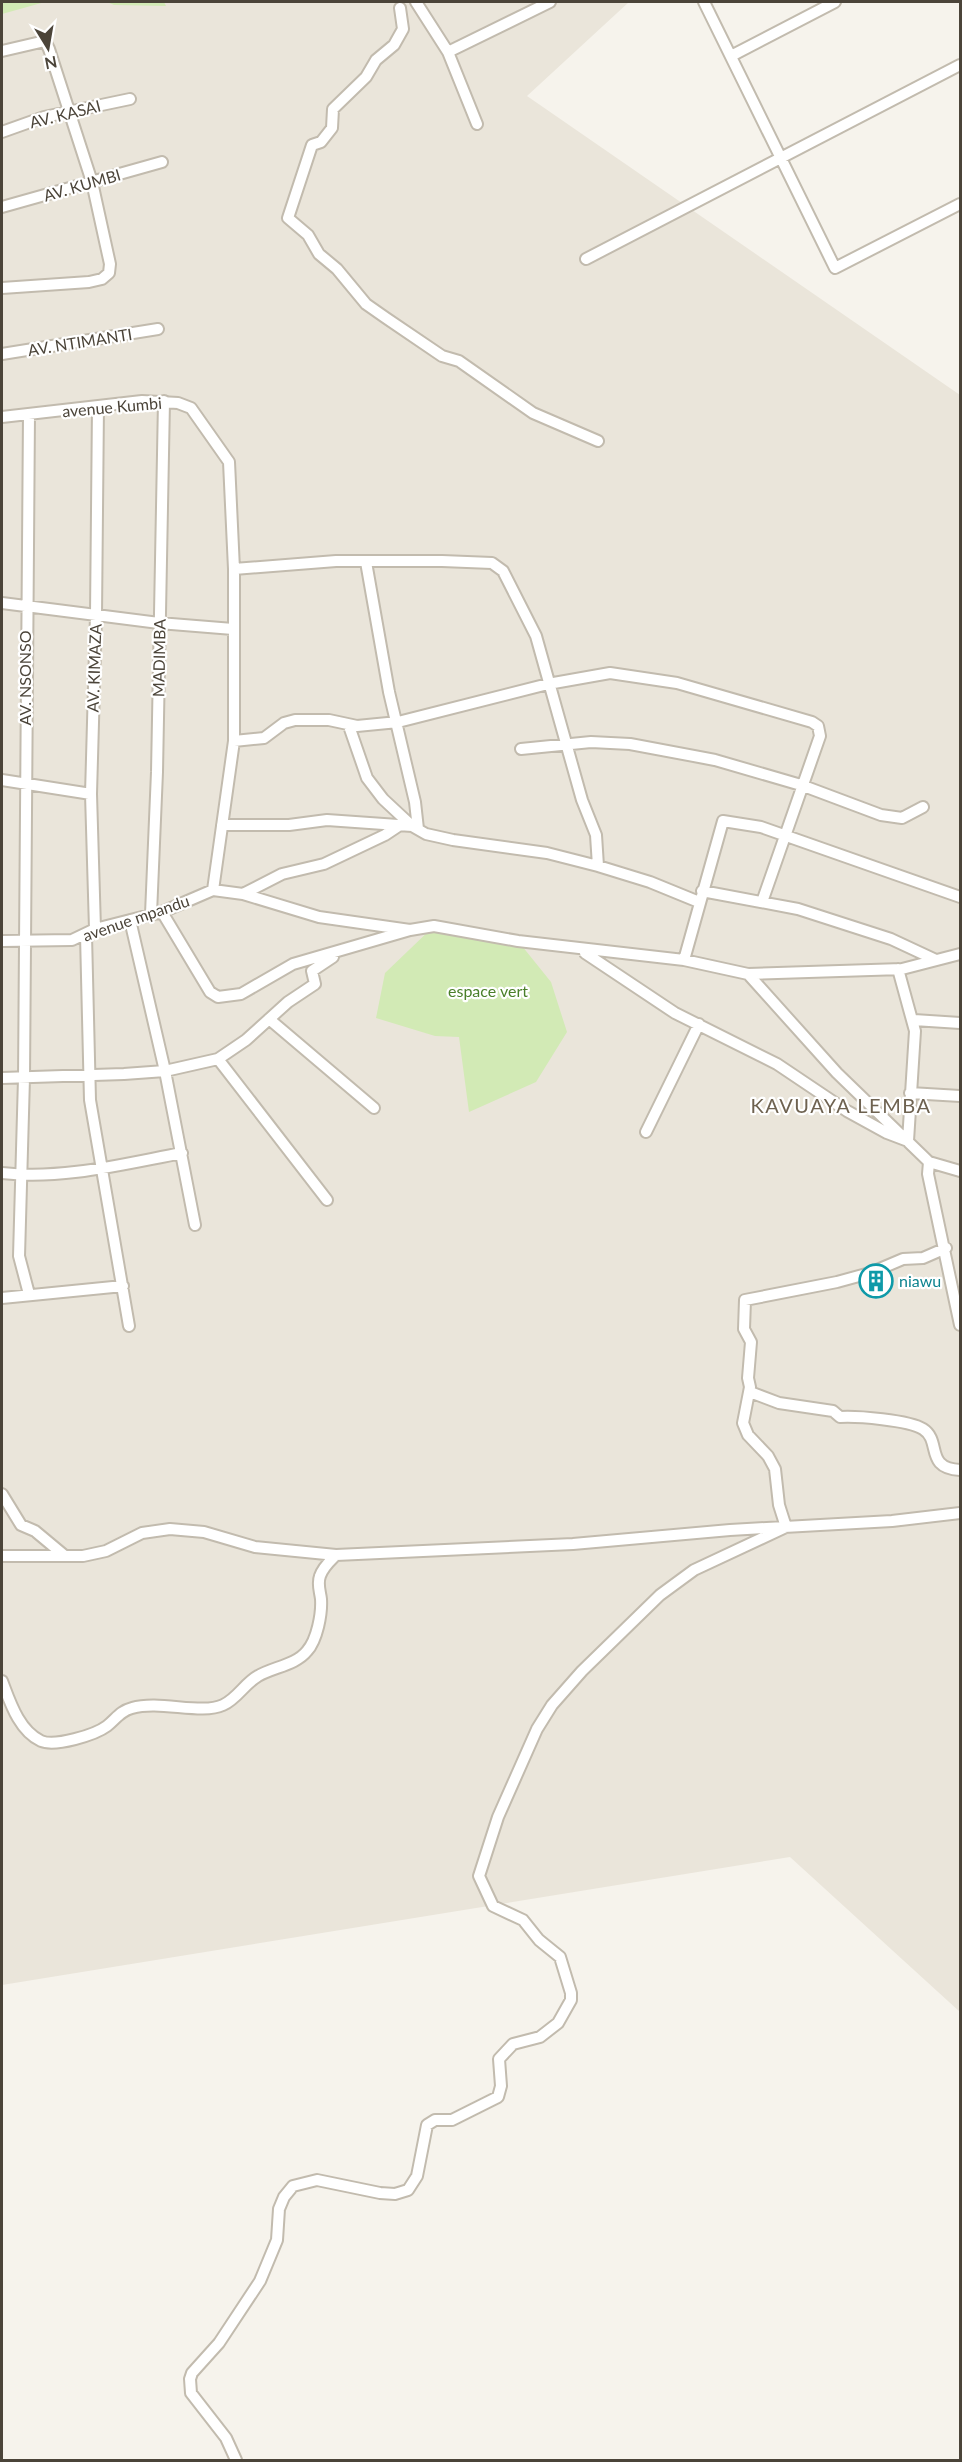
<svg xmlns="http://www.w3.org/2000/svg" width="962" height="2462" viewBox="0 0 962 2462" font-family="Lato,sans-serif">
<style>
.residential{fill:#eae5da}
.green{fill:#d2eab5}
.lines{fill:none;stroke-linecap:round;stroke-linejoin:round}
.minor-casing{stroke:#c2bbae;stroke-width:14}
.minor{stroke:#fff;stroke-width:10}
.labels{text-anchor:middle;stroke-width:4.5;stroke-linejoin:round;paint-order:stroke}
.street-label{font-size:16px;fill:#4b4439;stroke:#fff}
.park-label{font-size:16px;fill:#4a7f2a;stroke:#fff}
.culture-label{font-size:16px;fill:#0d838f;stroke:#fff;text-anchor:start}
.quarter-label{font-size:20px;letter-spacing:1.5px;fill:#6e6250;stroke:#fff}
</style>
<rect width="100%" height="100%" fill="#f6f3ec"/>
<path class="residential" d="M2 2H629L527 96 960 395V2012L790 1857 2 1985Z"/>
<path class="green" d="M2 2H45L2 14Z
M107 2H164L166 6 114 5Z
M434 926 518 941 551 982 567 1032 536 1082 469 1112 459 1037 435 1036 376 1018 385 973Z"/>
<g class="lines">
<defs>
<path id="minor" d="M416 2 448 52 477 124
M704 2 835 268 960 204
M400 8 403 29 394 45 376 60 366 77 333 109 332 128 321 142 312 145 288 218 308 235 319 254 337 269 366 304 386 318 442 356 459 361 533 413 598 441
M2 51 45 41 49 49 92 182 110 264 109 273 102 279 89 282 2 288
M448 52 550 2
M731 56 835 2
M2 132 44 117 130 99
M2 207 162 162
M586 259 960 65
M2 354 158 329
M29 414 24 1078 19 1256 29 1294
M2 417 142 401 178 403 191 408 229 462 234 569V741L213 890
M366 562 389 692 415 802 418 829
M234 569 336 561H442L492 563 503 571 536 636 582 800 596 835 598 866
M2 603 159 623 233 629
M349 726 367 778 383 799 412 826
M234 741 264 738 284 723 295 720H329L357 726 398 722 548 684 610 673 677 683 812 722 818 726 820 736 762 902
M521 749 591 742 630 744 715 760 801 785 881 815 902 818 923 807
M2 780 91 794
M222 825H289L327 820 412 826 426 834 453 840 547 853 598 866 650 882 699 902
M702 891 798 909 891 939 936 960
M243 894 282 874 324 864 385 835 400 825
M162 912 210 992 218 997 241 994 293 964 410 930 434 926 518 941 684 960 748 974 902 969 960 954
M151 914 157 772 164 401
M130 920 165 1071 195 1225
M95 929 91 794 96 615 98 406
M86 935 90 1100 129 1326
M2 941 72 940 95 929 162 912 213 890 243 894 319 917 410 930
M585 953 675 1013 777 1064 847 1111 887 1133 908 1141 915 1031 898 969
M684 960 723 821 761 827 960 897
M748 974 837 1073 929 1162 960 1171
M269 1019 374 1108
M914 1020 960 1023
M218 1059 327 1200
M2 1078 124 1074 165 1071 218 1059 246 1040 288 1002 315 984 312 971 333 957
M910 1093 960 1096
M646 1132 699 1024
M929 1162 928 1174 960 1325
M2 1173C62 1180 123 1164 182 1153
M2 1298 123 1286
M750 1392 779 1403 833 1411 840 1417C856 1416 909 1420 923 1429 942 1441 924 1468 960 1470
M2 1494 21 1525 35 1531 65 1556
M2 1556H83L106 1551 142 1533 170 1529 204 1532 255 1547 336 1555 573 1544 730 1530 892 1521 960 1513
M2 1681C10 1702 19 1731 41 1741 55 1747 95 1735 107 1726 116 1719 120 1711 132 1708 160 1700 201 1715 223 1705 237 1699 245 1683 258 1676 273 1667 296 1665 307 1651 317 1640 322 1614 321 1599 320 1591 317 1584 320 1576 323 1567 330 1561 336 1555
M236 2460 226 2438 191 2393 190 2379 192 2373 219 2343 260 2281 277 2240 279 2209 284 2197 293 2186 317 2180 380 2193 395 2194 408 2190 417 2176 427 2125 435 2120H452L498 2097 501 2086 499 2059 513 2044 540 2037 558 2023 571 2000V1993L560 1957 539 1940 523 1920 493 1906 479 1876 498 1817 537 1729 552 1705 582 1671 660 1595 694 1570 786 1527 779 1505 775 1469 768 1456 748 1435 743 1423 750 1387 748 1378 751 1342 744 1329 745 1300 837 1282 870 1273 903 1259 923 1258 946 1248"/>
</defs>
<use href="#minor" class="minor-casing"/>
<use href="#minor" class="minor"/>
</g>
<defs>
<symbol id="building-ring" viewBox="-11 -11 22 22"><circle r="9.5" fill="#fff" stroke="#0f9aa8" stroke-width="1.5"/><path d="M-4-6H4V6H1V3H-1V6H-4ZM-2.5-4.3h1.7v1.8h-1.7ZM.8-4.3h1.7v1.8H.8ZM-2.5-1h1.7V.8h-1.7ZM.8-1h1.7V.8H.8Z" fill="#0f9aa8"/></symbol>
</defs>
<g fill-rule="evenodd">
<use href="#building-ring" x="857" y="1262" width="38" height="38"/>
</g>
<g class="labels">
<g class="street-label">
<text transform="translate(65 114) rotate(-14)" y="6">AV. KASAI</text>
<text transform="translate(82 185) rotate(-16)" y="6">AV. KUMBI</text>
<text transform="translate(80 342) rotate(-9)" y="6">AV. NTIMANTI</text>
<text transform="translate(112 407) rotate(-5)" y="6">avenue Kumbi</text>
<text transform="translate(159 658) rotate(-89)" y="6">MADIMBA</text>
<text transform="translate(94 668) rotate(-88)" y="6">AV. KIMAZA</text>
<text transform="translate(25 678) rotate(-90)" y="6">AV. NSONSO</text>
<text transform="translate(136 918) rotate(-19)" y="6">avenue mpandu</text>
</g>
<g class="park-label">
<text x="488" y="997">espace vert</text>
</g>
<g class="culture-label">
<text x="899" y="1287">niawu</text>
</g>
<g class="quarter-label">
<text x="841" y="1113">KAVUAYA LEMBA</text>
</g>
</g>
<rect width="962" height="2462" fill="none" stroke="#4b4439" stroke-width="6"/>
<g transform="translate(48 48) rotate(169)" stroke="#ffffff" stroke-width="4.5" paint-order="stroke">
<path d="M0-4.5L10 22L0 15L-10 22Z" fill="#4b4439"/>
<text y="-9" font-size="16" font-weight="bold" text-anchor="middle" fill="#4b4439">N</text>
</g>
</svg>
